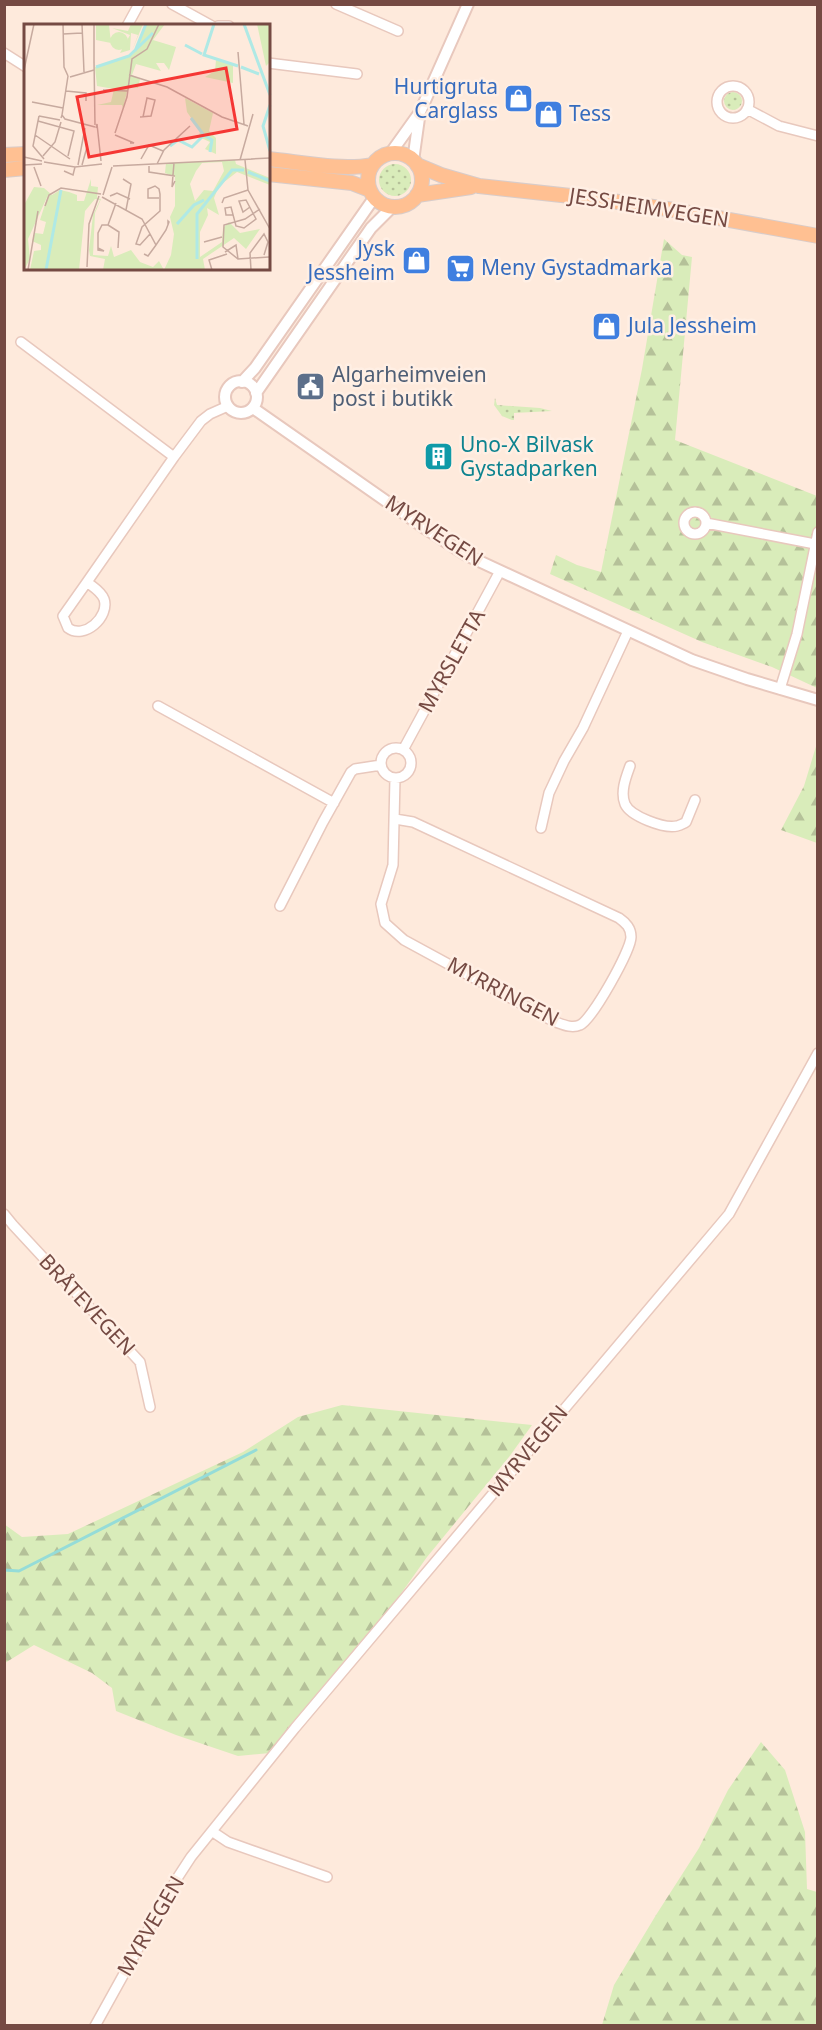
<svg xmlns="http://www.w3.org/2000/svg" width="822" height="2030" viewBox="0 0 822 2030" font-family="'Noto Sans',sans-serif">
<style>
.grass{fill:url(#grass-dots)}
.forest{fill:url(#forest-firs)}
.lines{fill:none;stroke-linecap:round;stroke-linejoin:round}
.stream{stroke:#95dcd8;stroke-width:3}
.minor-casing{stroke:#e8c8bd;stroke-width:12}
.tertiary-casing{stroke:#e8c8bd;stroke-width:14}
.primary-casing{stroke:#d8ccca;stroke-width:16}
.minor{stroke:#fff;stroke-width:9}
.tertiary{stroke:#fff;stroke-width:10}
.primary{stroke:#ffc092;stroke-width:14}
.labels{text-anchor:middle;stroke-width:5;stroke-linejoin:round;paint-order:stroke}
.shop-label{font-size:21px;fill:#366cbe;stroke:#ffefe4;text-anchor:start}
.street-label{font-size:21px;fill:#754a43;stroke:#ffefe4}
.service-label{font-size:21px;fill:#4e5e75;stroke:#ffefe4;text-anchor:start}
.culture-label{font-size:21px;fill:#0d838f;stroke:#ffefe4;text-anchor:start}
.inset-river{fill:none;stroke:#afe9e5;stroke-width:3}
.inset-road{fill:none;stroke:#c7aa9f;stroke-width:1.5}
.view{fill:#f53734;fill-opacity:0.15;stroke:#f53734;stroke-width:3}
.inset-edge{fill:none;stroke:#754a43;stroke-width:3}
</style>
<defs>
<pattern id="grass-dots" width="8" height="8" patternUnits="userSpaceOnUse" patternTransform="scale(1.5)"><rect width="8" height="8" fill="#d9ecba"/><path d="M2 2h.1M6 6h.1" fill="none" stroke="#b5c199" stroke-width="1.8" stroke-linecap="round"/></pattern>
<pattern id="forest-firs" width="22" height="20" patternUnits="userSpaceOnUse" patternTransform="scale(1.5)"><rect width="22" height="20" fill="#d9ecba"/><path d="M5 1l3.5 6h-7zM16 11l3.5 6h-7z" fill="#b5c199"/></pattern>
</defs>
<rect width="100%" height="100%" fill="#feeadc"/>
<path class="grass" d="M724 101a9 9 0 1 1 18 0a9 9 0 1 1-18 0Z
M379 180a16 16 0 1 1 32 0a16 16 0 1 1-32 0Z
M495 398 497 405 540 408 552 411 514 413V420H512L502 416 494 405Z"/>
<path class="forest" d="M664 239 682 255 692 257 675 440 817 496V688L772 667 702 642 550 574 556 555 577 565 601 572 642 369Z
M817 743V843L781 830 804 786Z
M342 1405 532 1425 509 1457 427 1557 390 1609 270 1753 238 1756 176 1735 116 1711 112 1688 92 1673 34 1645 5 1663 4 1524 22 1537 68 1534 243 1452 298 1417Z
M761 1742 785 1770 805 1832 807 1889 817 1892V2025H602L614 1985 656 1915 699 1848 728 1790Z"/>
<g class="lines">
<path class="stream" d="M4 1570 19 1571 256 1450"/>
<defs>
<path id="minor" d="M172 4 212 26
M336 4 398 31
M127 26 139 4
M218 26H229
M4 53 26 67
M268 63 357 74
M717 102a16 16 0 1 1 32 0a16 16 0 1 1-32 0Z
M747 109 779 126 818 136
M21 342 174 457
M684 523a11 11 0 1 1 22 0a11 11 0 1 1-22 0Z
M706 523 815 544
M87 582 63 616 68 628C84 640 110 617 104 599 101 591 93 587 87 582L174 457 201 421 210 414 228 406
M780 689 797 634 818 532
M158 706 334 803
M381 763a15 15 0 1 1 30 0a15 15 0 1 1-30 0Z
M403 750 500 571
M630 766C626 777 620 792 625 804 630 816 664 829 677 826 678 826 685 823 686 822L695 800
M395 819 413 822 619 918C626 923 631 928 631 937 631 950 592 1020 580 1025 571 1029 562 1024 553 1021L404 940 385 923 381 904 393 865 395 778
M541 828 549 793 564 761 583 728 628 631
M280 906 323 822 351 772 355 769 381 765
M4 1214 13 1225 140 1362 150 1407
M213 1832 228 1842 327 1877
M95 2026 176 1880 191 1857 295 1728 729 1214 818 1053"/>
<path id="tertiary" d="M390 154 420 112 468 4
M413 161 419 118
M225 397a16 16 0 1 1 32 0a16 16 0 1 1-32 0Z
M242 382 255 368 374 198
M256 393 371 228 392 207
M253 408 426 529 466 555 692 660 747 679 818 700"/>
<path id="primary" d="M368 180a27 27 0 1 1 54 0a27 27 0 1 1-54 0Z
M4 155 26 154
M268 159C300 162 341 171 372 165
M417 165 441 175 479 186 598 199 674 210 818 236
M4 170 26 168
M268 174 352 183 370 190
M417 195 471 187"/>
</defs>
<use href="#minor" class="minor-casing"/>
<use href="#tertiary" class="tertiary-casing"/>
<use href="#primary" class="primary-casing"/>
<use href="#minor" class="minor"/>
<use href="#tertiary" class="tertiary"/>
<use href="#primary" class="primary"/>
</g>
<defs>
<symbol id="shop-square" viewBox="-11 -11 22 22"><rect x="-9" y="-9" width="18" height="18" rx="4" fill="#3f7fe0" stroke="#ffefe4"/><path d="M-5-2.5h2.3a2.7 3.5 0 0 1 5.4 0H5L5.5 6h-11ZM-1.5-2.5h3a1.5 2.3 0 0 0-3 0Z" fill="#fff"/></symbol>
<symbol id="supermarket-square" viewBox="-11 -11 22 22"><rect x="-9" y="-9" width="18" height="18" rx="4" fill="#3f7fe0" stroke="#ffefe4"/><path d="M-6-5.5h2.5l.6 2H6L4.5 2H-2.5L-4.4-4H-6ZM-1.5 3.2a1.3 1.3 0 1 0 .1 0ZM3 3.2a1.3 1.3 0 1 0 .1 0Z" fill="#fff"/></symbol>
<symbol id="civic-square" viewBox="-11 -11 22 22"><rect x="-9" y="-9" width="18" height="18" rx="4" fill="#5c6f8a" stroke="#ffefe4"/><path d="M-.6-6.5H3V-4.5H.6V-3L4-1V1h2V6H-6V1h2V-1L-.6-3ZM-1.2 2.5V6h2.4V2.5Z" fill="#fff"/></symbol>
<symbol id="building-square" viewBox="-11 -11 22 22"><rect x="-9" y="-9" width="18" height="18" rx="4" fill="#0f9aa8" stroke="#ffefe4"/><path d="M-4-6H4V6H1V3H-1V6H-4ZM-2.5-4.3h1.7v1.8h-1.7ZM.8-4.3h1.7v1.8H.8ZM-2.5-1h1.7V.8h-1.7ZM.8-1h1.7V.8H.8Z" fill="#fff"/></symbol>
</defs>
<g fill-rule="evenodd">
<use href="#shop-square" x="502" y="82" width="33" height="33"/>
<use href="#shop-square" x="532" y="98" width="33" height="33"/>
<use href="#shop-square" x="400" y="244" width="33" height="33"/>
<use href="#supermarket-square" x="444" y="252" width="33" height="33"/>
<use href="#shop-square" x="590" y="310" width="33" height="33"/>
<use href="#civic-square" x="294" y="370" width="33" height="33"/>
<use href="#building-square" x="422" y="440" width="33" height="33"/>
</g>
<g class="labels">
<g class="shop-label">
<text x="498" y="94" text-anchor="end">Hurtigruta<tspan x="498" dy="24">Carglass</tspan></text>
<text x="569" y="121">Tess</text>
<text x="395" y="256" text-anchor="end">Jysk<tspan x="395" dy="24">Jessheim</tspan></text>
<text x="481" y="275">Meny Gystadmarka</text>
<text x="628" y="333">Jula Jessheim</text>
</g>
<g class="street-label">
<text transform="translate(649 208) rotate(9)" y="7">JESSHEIMVEGEN</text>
<text transform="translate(434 531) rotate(33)" y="7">MYRVEGEN</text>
<text transform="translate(452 661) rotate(-61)" y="7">MYRSLETTA</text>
<text transform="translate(503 992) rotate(28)" y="7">MYRRINGEN</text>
<text transform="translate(87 1305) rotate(47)" y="7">BRÅTEVEGEN</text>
<text transform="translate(528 1451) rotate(-50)" y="7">MYRVEGEN</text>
<text transform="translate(151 1926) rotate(-60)" y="7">MYRVEGEN</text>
</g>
<g class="service-label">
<text x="332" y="382">Algarheimveien<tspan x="332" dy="24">post i butikk</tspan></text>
</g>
<g class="culture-label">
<text x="460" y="452">Uno-X Bilvask<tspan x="460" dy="24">Gystadparken</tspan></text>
</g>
</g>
<g transform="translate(24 24)">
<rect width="246" height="246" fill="#feeadc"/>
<path d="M107 0H119L108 27 114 11 107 9 106 26 96 29 106 11 88 4 104 7Z" fill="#d9ecba"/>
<path d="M121 0H141L129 16 152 23 145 46 140 39H132L137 47 112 40 108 51 116 55 114 64 104 63 99 85 98 81H73L87 78 90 65 73 62 71 43 109 30ZM233 0H246V38L242 42ZM192 36 209 40V59L181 53 191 47ZM161 74 189 89 185 107 192 114V130L181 125 186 118 175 113 176 107 163 88ZM211 136 212 140 246 154V161L213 148 195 162 190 174 195 191 183 184 184 191 176 208V233L198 218 199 204 205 198 216 209 236 205 222 225 210 214 179 235 181 246H79L81 235 66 232 65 226 69 191 76 176 71 175 61 187 55 246H6L10 227 17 226V221L8 217 11 209 19 210 22 198 16 196 24 171 4 215 6 235 0 246V181L10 163 20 164 28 171 36 166 45 168 53 171V177H60L67 155V162L74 163 73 174 77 175 71 189 69 231 84 232 87 222 90 233 107 226 116 238 129 243 135 237 140 246 147 231 150 210 146 193 151 182V153L141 149 142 139ZM198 138 200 147 189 167 180 166 171 177 166 160 172 147 178 139Z" fill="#d9ecba" fill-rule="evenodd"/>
<path d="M72 1H85L87 19 72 16ZM86 17a9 9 0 1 1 18 0a9 9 0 1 1-18 0Z" fill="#d9ecba"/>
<path class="inset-river" d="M190 0 180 31 214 42M220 0 246 71M161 21 178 30M111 27 122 0M72 43 105 32 129 9M217 43 235 50M246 81 239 102 246 127M167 94 179 110M146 122 154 116 168 123 180 111 188 116 186 128M224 148 246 157M153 200 170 181 180 176M173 235V190L208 146H220M22 246 37 166"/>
<path class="inset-road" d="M39 0 40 43 44 52M58 0 60 48M70 0V39M39 10 58 9M214 28 220 100M70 37 71 101M0 46 10 0M105 51 143 63 198 93 224 102M46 53 70 46M79 66 104 67M42 67 62 69V77M8 78 39 84M38 91 44 52M15 92 9 122 20 135M15 92 36 96M116 93 127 92 131 76 123 74 119 93M37 94 38 91 41 95 71 103M14 97 50 107 44 132M72 104 73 100 77 137M91 109 103 73 108 35 123 25 135 0M11 111 46 135M91 111 110 119H106M19 132 31 118 37 98M0 133 18 137M117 135 125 121 139 127M227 135 246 134M216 136 229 90M221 136 224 166 246 205M20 138 51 143 78 140M150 139 148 163 151 157M133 140 140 126 166 102M0 141 18 140M54 141 61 104M58 141 63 123M89 142 230 135M125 142V148L151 152M10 143 17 162M40 147 49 151 51 143M99 155 107 160 102 186M91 170 86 172 93 169 106 175M79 171 88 143M78 173 118 195 132 221 142 206 145 198 144 197V201M198 179 200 174 224 166M21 182 25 171 37 164 77 170M236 185 221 195 200 201 199 223 214 235 245 233M209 191H202L201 184 207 183 212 202 220 204 232 195 222 176 215 177 219 188 226 183M84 201 95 208 94 224M126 210 116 221 112 220 118 203 136 187V170L135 165 131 162 124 165V174H135M180 218 198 213M74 224 80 227 74 226V209L78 201H84L92 179M201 228 212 221 214 235M120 230 124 232 132 221M63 243 65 200 75 172M4 246 14 187M188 246 185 236 203 230M227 246 226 229 240 210 244 218 240 231"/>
<path class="view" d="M202 44 213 105 65 133 53 73Z"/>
<rect width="246" height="246" class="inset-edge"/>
</g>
<rect width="822" height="2030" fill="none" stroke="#754a43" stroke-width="12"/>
</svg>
